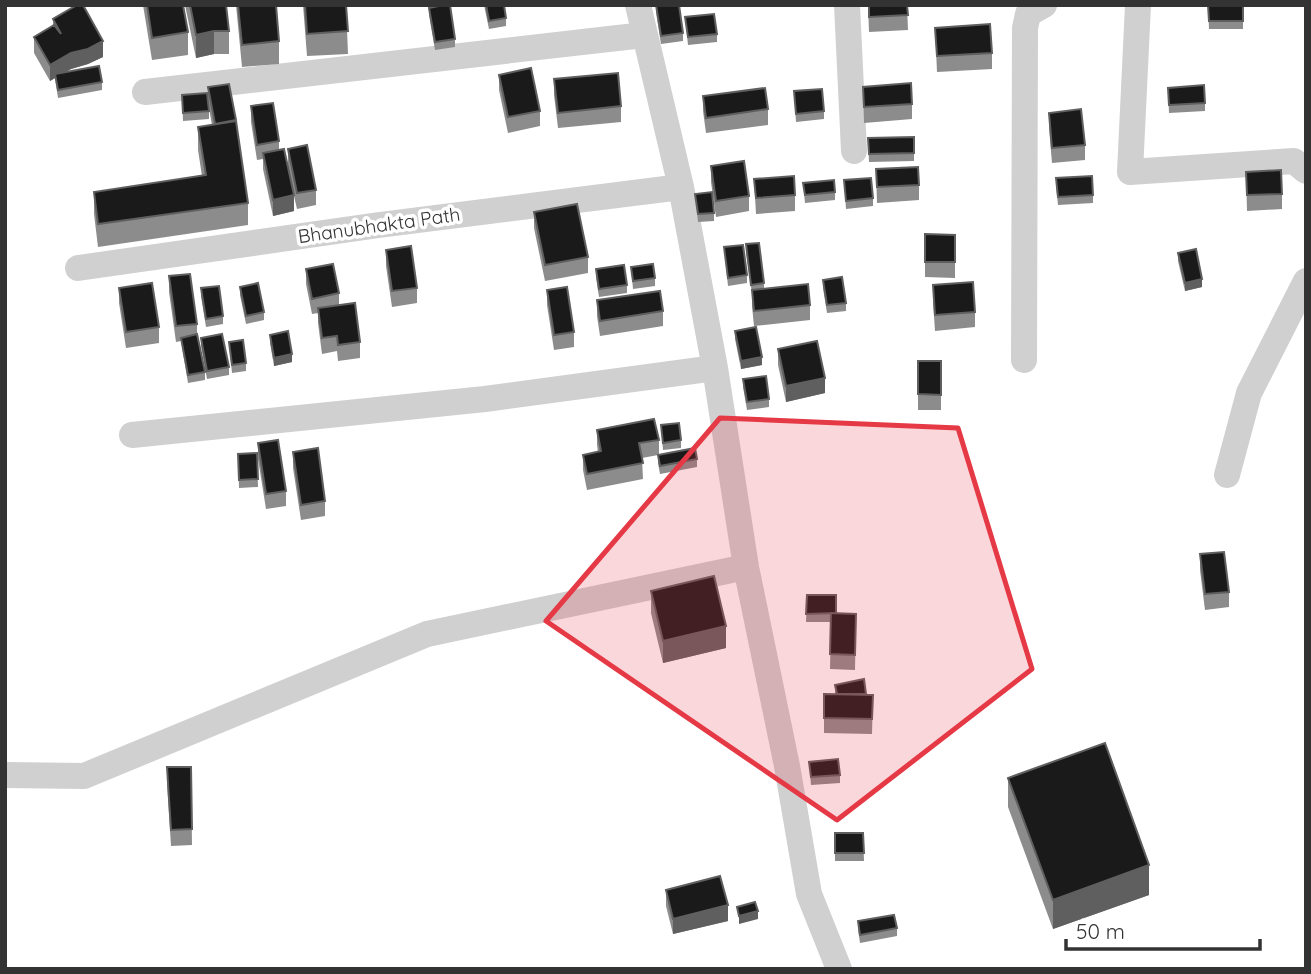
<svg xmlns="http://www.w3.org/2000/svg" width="1311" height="974" viewBox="0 0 1311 974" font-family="Quicksand,sans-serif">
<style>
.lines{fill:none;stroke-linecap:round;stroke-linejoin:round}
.street{stroke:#d0d0d0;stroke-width:26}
.wall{fill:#8c8c8c}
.shaded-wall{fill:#5f5f5f}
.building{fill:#1a1a1a;stroke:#5f5f5f;stroke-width:2}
.marked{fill:#e63946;fill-opacity:0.2;stroke:#e63946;stroke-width:5;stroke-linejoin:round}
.labels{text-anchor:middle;stroke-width:7;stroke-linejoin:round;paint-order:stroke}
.street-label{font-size:19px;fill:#333;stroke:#fff}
</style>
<rect width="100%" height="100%" fill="#fff"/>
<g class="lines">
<path class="street" d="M638 5 681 187 715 368 746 567 787 766 809 894 839 969
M847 5 854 151
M1138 5 1130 172 1294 161 1306 171
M145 92 644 35
M78 268 379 225 681 187
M1024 360 1025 28 1028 14 1044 5
M132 435 485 399 715 368
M1227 475 1249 393 1306 281
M5 775 84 776 427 634 746 567"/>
</g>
<path class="wall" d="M143 5H183L188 32V55L152 60Z
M185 5H226L229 31V54H214L196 58Z
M236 5H276L279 41V64L242 67Z
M303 5H346L348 54 307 56Z
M484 5H504L506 18V26L489 29Z
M656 5 683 33V41L661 44 656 12Z
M868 5H907L908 30 869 32Z
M1208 5H1243V29H1209Z
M429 8 455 39V47L435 50 429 15Z
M685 17 717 34V42L688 45Z
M53 19 103 57 88 64 71 69 64 73 102 82V90L58 98 55 78 50 81 34 53V37L53 26Z
M935 28 992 53V69L937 72Z
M499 75 540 111V126L508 133 499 90Z
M554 79 621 106V122L558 128 554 95Z
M208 87 236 120 248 203V225L98 247 94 214V192L202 176 198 150V127L212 125 208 103Z
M863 87 912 104V119L864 123Z
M1168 88 1205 103V111L1169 113Z
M794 91 824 111V119L796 122Z
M182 95 209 111V119L183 121Z
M703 96 768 109V125L706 133 703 111Z
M251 106 279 141V150L288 165V149L316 190V205L297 209 294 196V211L273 216 263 169V159L257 160 251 122Z
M1049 113 1085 145V160L1052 163 1049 128Z
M914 137V161L869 162 868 138Z
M711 166 749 196V211L716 217 711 182Z
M876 169 919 185V200L877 203Z
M1246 172 1282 194V209L1247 211Z
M754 179 795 195V211L756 214Z
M844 180 873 198V206L846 209Z
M803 183 835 192V200L805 203Z
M1056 186 1093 195V203L1058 205Z
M695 194 714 213V221L698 222Z
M534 212 588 257V273L545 281 534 228Z
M925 234 955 235V278L925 277Z
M746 244 764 283V289L810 305V320L754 326 752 306V293L746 252Z
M724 247 747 275V283L728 286Z
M386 250 417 288V303L392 307 386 266Z
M1178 253 1202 287 1185 291 1178 261Z
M631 267 655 278V286L633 289Z
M306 269 339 293V305L360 342V358L338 361 337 351 322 354 318 323V313L312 314 306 284Z
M596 269 627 285V293L599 297 596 277Z
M169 276 197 324V334L205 372V380L188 383 181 341 176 342 169 292Z
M823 280 846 303V311L827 313 823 288Z
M933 285 975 312V327L935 331 933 301Z
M240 287 264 312V320L246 324 240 295Z
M119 288 159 327V343L126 348 119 303Z
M201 288 223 316V324L206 327 201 296Z
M547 290 574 332V347L554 350 547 305Z
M597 300 663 311V326L600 336 597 316Z
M735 331 762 365 741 369 735 339Z
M270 335 292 362 274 366 270 343Z
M201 338 229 367V375L207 379 201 346Z
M229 342 246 363V371L232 373Z
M778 349 825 393 786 402 778 365Z
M918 361H941V410H918Z
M743 379 769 399V407L747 410 743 387Z
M661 425 681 440V448L663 450Z
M597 430 659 440V455L697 459V467L660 474 658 463V455L642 458 643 479 587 490 583 470V455L598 452 597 445Z
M258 443 286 491V506L266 509 258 459Z
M293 452 325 501V516L301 520 293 468Z
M257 453 258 487 239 488 238 454Z
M1200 554 1229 592V607L1205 610 1200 570Z
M651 591 726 648 663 663 651 613Z
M807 595 836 613 856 614 855 670 830 669 831 622H806Z
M835 685 866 695H873L872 734 824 733V694H835Z
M809 762 840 775V783L811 785Z
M167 767H191L192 845 171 846 167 783Z
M1008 778 1149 895 1053 929 1008 807Z
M835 833H863L864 861H835Z
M666 890 728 921 673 934 666 906Z
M858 921 897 928V936L860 943 858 929Z"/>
<path class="shaded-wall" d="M214 31V54L196 58V35Z
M103 41V57L88 64 71 69 56 77 55 74V78L50 81V65L71 53Z
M294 195V211L273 216V200Z
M1202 279V287L1185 291V283Z
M292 354V362L274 366V358Z
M762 357V365L741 369V361Z
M825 378V393L786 402V386Z
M726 626V648L663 663V641Z
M1149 865V895L1053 929V900Z
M728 905V921L673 934V919Z
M758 911V919L739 924V916Z"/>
<path class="building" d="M77 5H83L103 41 88 49 71 53 50 65 34 37 54 25 61 34 53 19Z
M147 5H183L188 32 152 38Z
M190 5H226L229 31H214L196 35Z
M238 5H276L279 41 242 45Z
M305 5H346L348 31 307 34Z
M443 5H450L455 39 435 42 429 8Z
M486 5H504L506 18 489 21Z
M656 5H679L683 33 661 36Z
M869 5H907L908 15 869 17Z
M1208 5H1243V21H1209Z
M714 14 717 34 688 37 685 17Z
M990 24 992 53 937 56 935 28Z
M99 66 102 82 58 90 55 74Z
M531 68 540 111 508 117 499 75Z
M618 73 621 106 558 113 554 79Z
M911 83 912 104 864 107 863 87Z
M229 84 236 120 215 124 208 87Z
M1204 85 1205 103 1169 105 1168 88Z
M765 88 768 109 706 118 703 96Z
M822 89 824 111 796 114 794 91Z
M207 93 209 111 183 113 182 95Z
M273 103 279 141 257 145 251 106Z
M1081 109 1085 145 1052 148 1049 113Z
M236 121 248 203 98 224 94 192 206 175 198 127Z
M914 137V153L869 154 868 138Z
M307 145 316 190 297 193 288 149Z
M284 149 294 195 273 200 263 153Z
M744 161 749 196 716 201 711 166Z
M918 167 919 185 877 187 876 169Z
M1281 170 1282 194 1247 195 1246 172Z
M794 176 795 195 756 198 754 179Z
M1092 176 1093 195 1058 197 1056 178Z
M871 178 873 198 846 201 844 180Z
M834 180 835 192 805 195 803 183Z
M712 192 714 213 698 214 695 194Z
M577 204 588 257 545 265 534 212Z
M925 234 955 235V262H925Z
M759 243 764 283 751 285 746 244Z
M743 245 747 275 728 278 724 247Z
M411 246 417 288 392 291 386 250Z
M1196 249 1202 279 1185 283 1178 253Z
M333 264 339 293 312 299 306 269Z
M653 264 655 278 633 281 631 267Z
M624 265 627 285 599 289 596 269Z
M190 274 197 324 176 326 169 276Z
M842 277 846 303 827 305 823 280Z
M973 282 975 312 935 315 933 285Z
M152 283 159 327 126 332 119 288Z
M258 283 264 312 246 316 240 287Z
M808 284 810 305 754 311 752 290Z
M219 286 223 316 206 319 201 288Z
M567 287 574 332 554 335 547 290Z
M660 291 663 311 600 321 597 300Z
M355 303 360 342 338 345 337 336 322 338 318 308Z
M756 327 762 357 741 361 735 331Z
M288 331 292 354 274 358 270 335Z
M197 334 205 372 188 375 181 338Z
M222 334 229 367 207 371 201 338Z
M243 340 246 363 232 365 229 342Z
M817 341 825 378 786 386 778 349Z
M918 361H941V395L918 394Z
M766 376 769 399 747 402 743 379Z
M654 419 659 440 639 443 643 463 587 474 583 455 601 451 597 430Z
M679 423 681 440 663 443 661 425Z
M278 440 286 491 266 494 258 443Z
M318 448 325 501 301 505 293 452Z
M695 448 697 459 660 466 658 455Z
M257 453 258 479 239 480 238 454Z
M1224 552 1229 592 1205 594 1200 554Z
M714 576 726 626 663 641 651 591Z
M807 595H836V613L806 614Z
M831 613 856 614 855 655 830 654Z
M864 679 866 694H837L835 685Z
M824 694 873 695 872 719 824 718Z
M1105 743 1149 865 1053 900 1008 778Z
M838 759 840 775 811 777 809 762Z
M167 767H191L192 829 171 830Z
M835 833H863L864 853H835Z
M720 876 728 905 673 919 666 890Z
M755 902 758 911 739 916 737 907Z
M894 915 897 928 860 935 858 921Z"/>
<path class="marked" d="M720 418 958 428 1032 669 837 820 546 621Z"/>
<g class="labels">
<g class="street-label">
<text transform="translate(379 225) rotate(-8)" y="7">Bhanubhakta Path</text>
</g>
</g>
<rect width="1311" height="974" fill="none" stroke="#333333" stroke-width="14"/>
<path d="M1066 939v10h194v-10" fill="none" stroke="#333333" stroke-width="3.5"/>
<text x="1076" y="939" font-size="21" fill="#333333" stroke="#ffffff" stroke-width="5" paint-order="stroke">50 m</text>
</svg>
